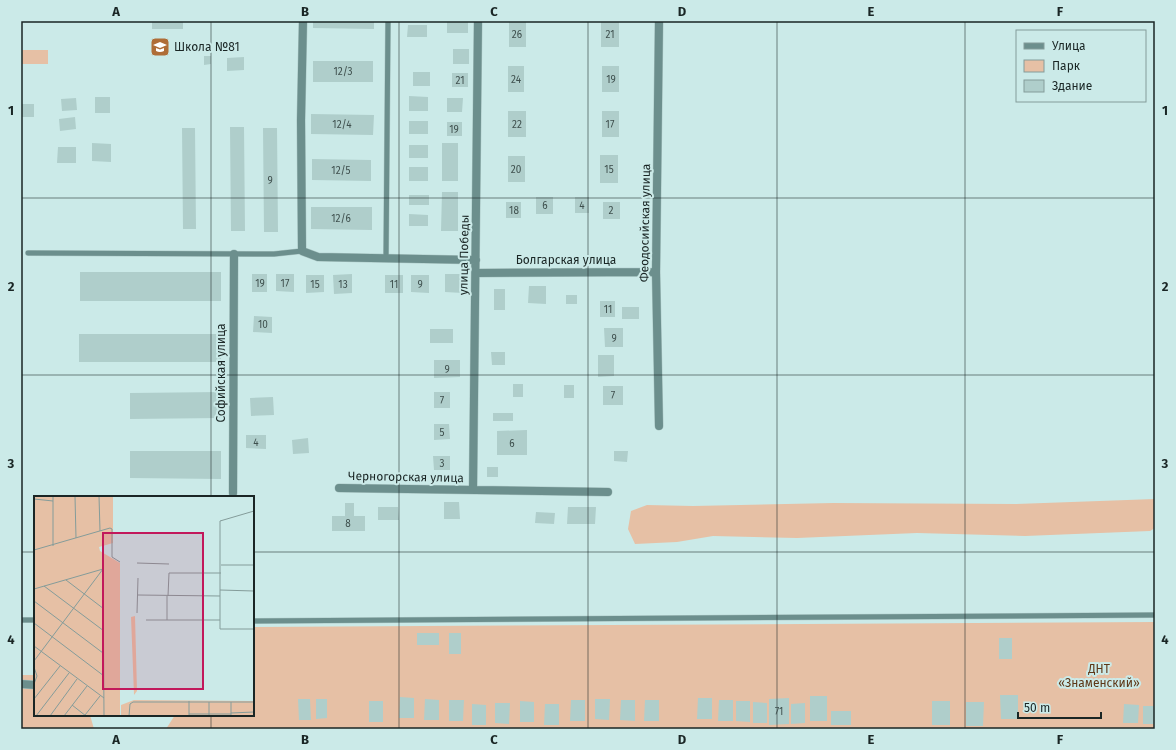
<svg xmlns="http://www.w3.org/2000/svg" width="1176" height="750" viewBox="0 0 1176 750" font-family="'Fira Sans',sans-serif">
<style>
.green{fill:#e6c0a5}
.building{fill:#afcecb}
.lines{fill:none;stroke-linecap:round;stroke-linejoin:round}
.lane-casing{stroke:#abc7c5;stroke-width:6}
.street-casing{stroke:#abc7c5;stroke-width:9}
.lane{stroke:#6c8f8d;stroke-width:5}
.street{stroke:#6c8f8d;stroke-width:8}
.grid{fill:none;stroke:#1a2625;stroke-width:1;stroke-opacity:0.55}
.labels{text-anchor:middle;stroke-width:4;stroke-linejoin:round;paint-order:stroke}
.number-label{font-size:10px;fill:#3f504e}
.poi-label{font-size:12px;fill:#1a2625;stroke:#cbeae8;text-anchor:start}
.street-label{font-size:12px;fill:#1a2625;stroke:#cbeae8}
.park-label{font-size:12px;fill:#5d3717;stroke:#cbeae8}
.inset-road{fill:none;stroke:#849c9a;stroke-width:1}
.view{fill:#c2185b;fill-opacity:0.15;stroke:#c2185b;stroke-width:2}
.inset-edge{fill:none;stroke:#1a2625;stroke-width:2}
.neatline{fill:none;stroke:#1a2625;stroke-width:1.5}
.grid-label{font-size:13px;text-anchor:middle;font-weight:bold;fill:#1a2625}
</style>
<rect width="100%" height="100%" fill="#cbeae8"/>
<path class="green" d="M21 50H48V64H21Z
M1155 499V528L1150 531 1025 536 917 533 797 538 713 536 677 542 635 544 628 529 631 511 647 505 693 506 833 503 1016 504Z
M1155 622V729H166L175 715H253V627Z
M21 675H35V715H90L94 729H21Z"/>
<path class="building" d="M152 21H183V29H152Z
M313 21H374V29L313 28Z
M447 21H468V33H447Z
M509 21H526V47H509Z
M601 22H619V47H601Z
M408 25H427V37H407Z
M453 49H469V64H453Z
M204 56H211V64L204 65Z
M244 57V70L227 71V58Z
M313 61H373V82H313Z
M508 66H524V92H508Z
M602 66H619V92H602Z
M413 72H430V86H413Z
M452 73H468V87H452Z
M409 96 428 97V111H409Z
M95 97H110V113H95Z
M76 98 77 110 62 111 61 99Z
M447 98H463L462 112H447Z
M21 104H34V117H21Z
M508 111H526V137H508Z
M602 111H619V137H602Z
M311 114 374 115 373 135 311 134Z
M75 117 76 129 60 131 59 119Z
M409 121H428V134H409Z
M447 122H462V136H447Z
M230 127H244L245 231H231Z
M182 128H195L196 229H183Z
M263 128H277L278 232H264Z
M92 143 111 144V162L92 161Z
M442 143H458V181H442Z
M409 145H428V158H409Z
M58 147H76V163H57Z
M600 155H618V183H600Z
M508 156H525V182H508Z
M312 159 371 160V181L312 180Z
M409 167H428V181H409Z
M442 192H458V231H441Z
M409 195H429V205H409Z
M536 197H553V214H536Z
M575 197H589V213H575Z
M506 202H521V218H506Z
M603 202H620V219H603Z
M311 207H372V230L311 229Z
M409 214 428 215V226H409Z
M80 272H221V301H80Z
M252 274H267V292H252Z
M276 274H294V292L276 291Z
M352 274V293L334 294 333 275Z
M445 274H463V293L445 292Z
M306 275H324V292L306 293Z
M385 275H403V293H385Z
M411 275H429V293L411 292Z
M529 286H546V304L528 303Z
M494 289H505V310H494Z
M566 295H577V304H566Z
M600 301H615V317H600Z
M622 307H639V319H622Z
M254 316 272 317V333L253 332Z
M604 328H623V347H605Z
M430 329H453V343H430Z
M79 334H221V362H79Z
M491 352H505V365H492Z
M598 355H614V376L598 377Z
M434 360H460V377L434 378Z
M513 384H523V397H513Z
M564 385H574V398H564Z
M603 386H623V405H603Z
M220 392V418L130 419V393Z
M434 392H450V408H434Z
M273 397 274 415 251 416 250 398Z
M493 413H513V421H493Z
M434 424H449L450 439 434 440Z
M527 430V455H497V431Z
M246 435H266V449L246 448Z
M308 438 309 453 293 454 292 440Z
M130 451H221V479L130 478Z
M614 451H628L627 462 614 461Z
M433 456H450V470H434Z
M487 467H498V477H487Z
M444 502H459L460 519H444Z
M345 503H354V516H365V531H332V516H345Z
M378 507H398L399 520H378Z
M568 507H596L595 524H567Z
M536 512 555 513 554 524 535 523Z
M417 633H439V645H417Z
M449 633H461V654H449Z
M999 638H1012V659H999Z
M1000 695H1018V719H1001Z
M810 696H827V721H810Z
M400 697 414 698V718H399Z
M698 698H712V719H697Z
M789 698V724L769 725V699Z
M298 699H310L311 720H299Z
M316 699H327V718L316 719Z
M425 699 439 700V720H424Z
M595 699H610L609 720 595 719Z
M449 700H464L463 721H449Z
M571 700H585V721H570Z
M621 700H635V721L620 720Z
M645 700H659V721H644Z
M719 700H733V721H718Z
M369 701H383V722H369Z
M520 701 534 702V722H520Z
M736 701H750V722L736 721Z
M932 701H950V725H932Z
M753 702 767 703V723H753Z
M966 702H984L983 726H966Z
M495 703H510L509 724 495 723Z
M805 703V723L791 724V704Z
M472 704 486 705V725H472Z
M545 704H559V725H544Z
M1124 704 1139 705 1138 723H1123Z
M1143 706H1155V724H1143Z
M831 711H851V725H831Z"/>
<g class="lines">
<defs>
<path id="lane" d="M28 253 274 254 302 251
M386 259 388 21
M21 620H35
M253 621 1155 615"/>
<path id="street" d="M303 21 301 120 302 251 318 257 476 260
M476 273 656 272
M659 426 656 272 659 21
M339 488 608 492
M473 490 478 21
M233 493 234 254
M21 684 35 685"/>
</defs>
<use href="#lane" class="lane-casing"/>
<use href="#street" class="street-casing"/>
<use href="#lane" class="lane"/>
<use href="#street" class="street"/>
</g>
<path class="grid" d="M211 21V497M399 21V729M588 21V729M777 21V729M965 21V729M21 198H1155M21 375H1155M21 552H35M253 552H1155M211 715V729"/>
<defs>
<symbol id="school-square" viewBox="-11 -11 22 22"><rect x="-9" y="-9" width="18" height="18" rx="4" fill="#af6d37" stroke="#cbeae8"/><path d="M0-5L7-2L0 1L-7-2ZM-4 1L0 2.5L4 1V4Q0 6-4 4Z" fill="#fff"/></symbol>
</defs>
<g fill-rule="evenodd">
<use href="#school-square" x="149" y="36" width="22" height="22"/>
</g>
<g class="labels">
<g class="number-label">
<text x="517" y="38">26</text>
<text x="610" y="38">21</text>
<text x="343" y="75">12/3</text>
<text x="516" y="83">24</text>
<text x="611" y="83">19</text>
<text x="460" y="84">21</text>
<text x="342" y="128">12/4</text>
<text x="517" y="128">22</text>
<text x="610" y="128">17</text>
<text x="454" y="133">19</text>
<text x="516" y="173">20</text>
<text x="609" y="173">15</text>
<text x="341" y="174">12/5</text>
<text x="270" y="184">9</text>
<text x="545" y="209">6</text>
<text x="582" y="209">4</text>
<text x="514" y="214">18</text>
<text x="611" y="214">2</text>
<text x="341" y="222">12/6</text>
<text x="260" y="287">19</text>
<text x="285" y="287">17</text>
<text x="315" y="288">15</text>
<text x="343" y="288">13</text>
<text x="394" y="288">11</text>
<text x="420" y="288">9</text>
<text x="608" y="313">11</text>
<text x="263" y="328">10</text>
<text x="614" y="342">9</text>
<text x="447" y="373">9</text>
<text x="613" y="399">7</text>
<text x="442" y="404">7</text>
<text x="442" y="436">5</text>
<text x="256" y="446">4</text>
<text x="512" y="447">6</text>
<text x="442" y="467">3</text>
<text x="348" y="527">8</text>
<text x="779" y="715">71</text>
</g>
<g class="poi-label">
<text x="174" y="51">Школа №81</text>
</g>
<g class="street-label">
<text transform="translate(645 223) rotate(-89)" y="4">Феодосийская улица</text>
<text transform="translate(464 255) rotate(-89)" y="4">улица Победы</text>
<text x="566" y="264">Болгарская улица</text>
<text transform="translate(221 373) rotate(-90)" y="4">Софийская улица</text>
<text transform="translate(406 477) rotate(1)" y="4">Черногорская улица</text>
</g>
<g class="park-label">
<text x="1099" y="673">ДНТ<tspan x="1099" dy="14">«Знаменский»</tspan></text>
</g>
</g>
<g transform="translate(34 496)">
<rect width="220" height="220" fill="#cbeae8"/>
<path d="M0 0H79V47L65 51 66 55 86 67V220H0ZM101 120 103 195 100 199 97 121ZM100 204 220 205V220H87V209Z" fill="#e6c0a5"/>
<path class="inset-road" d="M19 0V50M41 0 42 42M65 0 66 35M0 3 19 5M0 54 76 32 78 33V61L86 66M103 67 135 68M187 69H220M69 73 70 220M32 84 70 113M10 90 70 135M0 93 69 73M186 94 220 95M104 99 186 100M133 100V124M134 100 135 77H187M0 105 69 157M103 117 104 82M112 124H186V133H220M186 124V25L220 15M0 127 70 180M0 150 70 202M0 165 69 73M0 171 3 180 0 188M0 203 26 170M155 205V220M175 206V220M38 209 52 220M197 217 220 216M155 218H197M51 219 66 200M2 220 35 177M16 220 43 183M30 220 53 190M95 220 96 208 99 206H220M197 220V206"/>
<path class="view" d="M69 37H169V193H69Z"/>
<rect width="220" height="220" class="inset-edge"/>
</g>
<rect width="1176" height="750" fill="none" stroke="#cbeae8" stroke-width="44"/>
<rect x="1016" y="30" width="130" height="72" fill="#cbeae8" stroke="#849c9a"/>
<rect x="1024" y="43" width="20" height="6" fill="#6c8f8d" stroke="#849c9a"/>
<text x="1052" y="50" font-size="12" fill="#1a2625">Улица</text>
<rect x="1024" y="60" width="20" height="12" fill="#e6c0a5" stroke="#849c9a"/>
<text x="1052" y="70" font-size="12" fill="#1a2625">Парк</text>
<rect x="1024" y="80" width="20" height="12" fill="#afcecb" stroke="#849c9a"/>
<text x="1052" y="90" font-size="12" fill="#1a2625">Здание</text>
<path d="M1018 712v6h83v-6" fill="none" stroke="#1a2625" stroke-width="2"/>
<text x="1024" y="712" font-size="12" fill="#1a2625" stroke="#cbeae8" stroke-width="3" paint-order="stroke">50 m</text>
<rect x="22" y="22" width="1132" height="706" class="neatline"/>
<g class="grid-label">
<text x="116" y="16">A</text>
<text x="305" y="16">B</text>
<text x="494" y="16">C</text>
<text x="682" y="16">D</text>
<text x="871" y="16">E</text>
<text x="1060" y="16">F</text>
<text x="11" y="115">1</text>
<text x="1165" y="115">1</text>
<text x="11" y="291">2</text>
<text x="1165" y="291">2</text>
<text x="11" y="468">3</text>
<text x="1165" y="468">3</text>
<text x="11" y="644">4</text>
<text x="1165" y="644">4</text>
<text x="116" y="744">A</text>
<text x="305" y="744">B</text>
<text x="494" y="744">C</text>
<text x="682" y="744">D</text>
<text x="871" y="744">E</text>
<text x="1060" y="744">F</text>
</g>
</svg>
